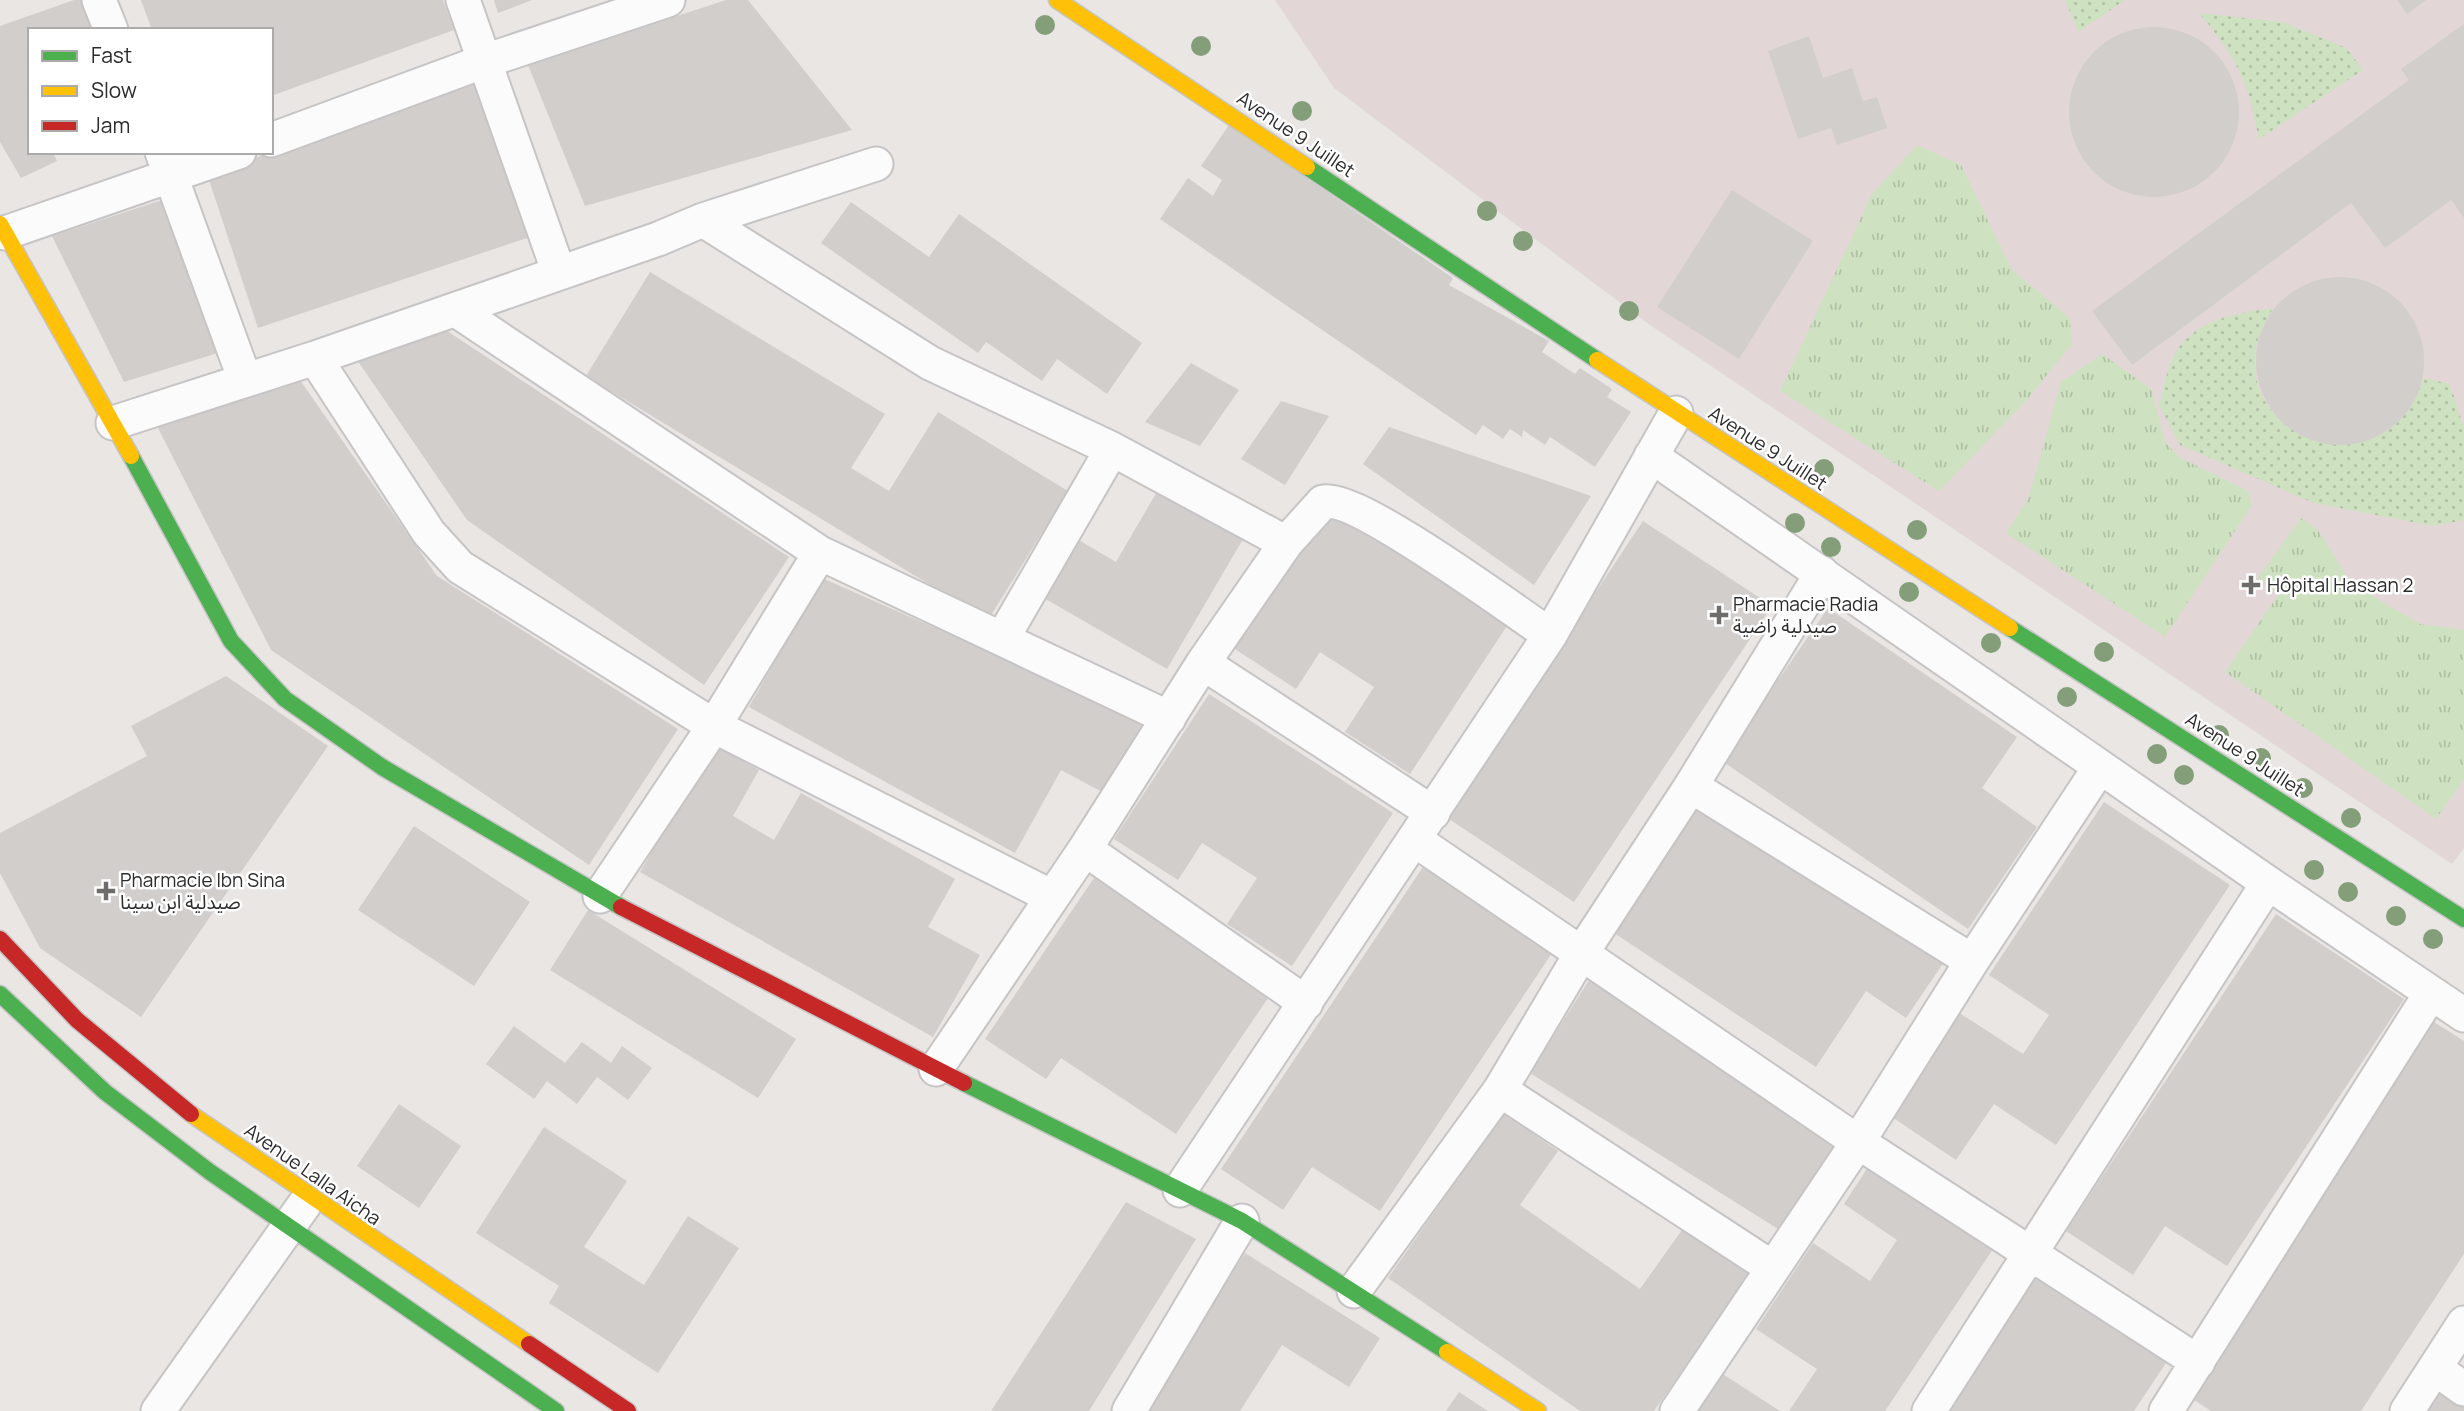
<svg xmlns="http://www.w3.org/2000/svg" width="2464" height="1411" viewBox="0 0 2464 1411" font-family="Manrope,'Noto Sans Arabic',sans-serif">
<style>
.medical{fill:#e2d7d6}
.grass{fill:url(#grass-tufts)}
.garden{fill:url(#garden-dots)}
.building{fill:#d1cecc}
.lines{fill:none;stroke-linecap:round;stroke-linejoin:round}
.street-casing{stroke:#c6c4c5;stroke-width:37}
.fast-casing{stroke:#c6c4c5;stroke-width:19}
.slow-casing{stroke:#c6c4c5;stroke-width:19}
.jam-casing{stroke:#c6c4c5;stroke-width:19}
.street{stroke:#fcfbfb;stroke-width:33}
.fast{stroke:#4caf50;stroke-width:16}
.slow{stroke:#ffc107;stroke-width:16}
.jam{stroke:#c62828;stroke-width:16}
.tree{fill:#839e79}
.poi-dot{fill:#6e6d6c;stroke:#fff;stroke-width:2.5}
.labels{text-anchor:middle;stroke-width:5;stroke-linejoin:round;paint-order:stroke}
.street-label{font-size:19px;fill:#2c2c2c;stroke:#fff}
.poi-label{font-size:19px;fill:#2c2c2c;stroke:#fff;text-anchor:start}
</style>
<defs>
<pattern id="grass-tufts" width="24" height="20" patternUnits="userSpaceOnUse" patternTransform="scale(1.75)"><rect width="24" height="20" fill="#cee1c0"/><path d="M3 7l-1-3M5 7V3M7 7l1-3M15 17l-1-3M17 17v-4M19 17l1-3" fill="none" stroke="#b1c1a5"/></pattern>
<pattern id="garden-dots" width="8" height="8" patternUnits="userSpaceOnUse" patternTransform="scale(1.75)"><rect width="8" height="8" fill="#cee1c0"/><path d="M2 2h.1M6 6h.1" fill="none" stroke="#b1c1a5" stroke-width="1.8" stroke-linecap="round"/></pattern>
</defs>
<rect width="100%" height="100%" fill="#e9e6e3"/>
<path class="medical" d="M1275 0H2464V848L2452 864 1647 323 1334 88Z"/>
<path class="grass" d="M1917 145 1961 165 2012 270 2070 318 2072 344 2026 401 1939 491 1780 391 1872 194Z
M2102 354 2151 389 2165 442 2179 457 2248 491 2252 505 2165 637 2006 533 2028 500 2061 382Z
M2301 518 2317 529 2352 584 2420 624 2464 630V779L2436 819 2225 672 2279 594 2257 579Z"/>
<path class="garden" d="M2065 0H2125L2078 32Z
M2199 13 2283 22 2346 48 2363 70 2259 139C2247 80 2238 59 2199 13Z
M2273 308C2264 324 2256 338 2255 357 2250 429 2338 468 2392 427 2409 415 2416 396 2424 378L2450 384 2464 429V520L2433 526 2314 503 2180 445 2159 405C2164 388 2167 366 2176 352 2196 319 2238 313 2273 308Z"/>
<path class="building" d="M74 0H84L96 30H30V152H53L57 161 21 178 0 142V26Z
M141 0H443L454 30 271 96V30H152Z
M494 0H532L498 13Z
M726 0H748L852 130 585 206 528 65Z
M2397 0H2426L2407 14Z
M2464 24V218L2451 200 2385 248 2351 203 2132 365 2092 311 2409 80 2401 69Z
M2069 112a85 85 0 1 1 170 0a85 85 0 1 1-170 0Z
M1809 36 1823 78 1852 68 1863 101 1877 97 1887 128 1837 145 1831 128 1798 139 1768 51Z
M479 83 530 237 258 328 207 174Z
M1229 125 1453 278 1449 285 1549 341 1542 352 1575 374 1580 368 1612 389 1607 397 1631 412 1595 467 1550 437 1545 445 1523 430 1522 437 1510 429 1503 439 1483 425 1476 435 1160 219 1188 178 1213 196 1222 180 1201 166Z
M1732 190 1813 241 1739 359 1657 307Z
M162 200 221 352 124 382 52 236Z
M851 202 929 257 959 214 1142 343 1107 394 1057 359 1042 381 986 342 978 353 821 243Z
M650 272 885 414 851 468 889 491 938 412 1068 491 988 620 586 376Z
M2256 361a84 84 0 1 1 168 0a84 84 0 1 1-168 0Z
M435 323 789 557 704 685 467 520 355 357Z
M1191 363 1239 390 1200 446 1145 422Z
M295 373 437 576 678 729 589 865 271 650 157 426Z
M1281 401 1329 416 1285 485 1241 459Z
M1389 427 1591 496 1534 585 1363 464Z
M1158 490 1243 539 1167 669 1044 598 1077 539 1116 562Z
M1327 502 1510 621 1410 774 1345 732 1374 687 1320 652 1296 689 1232 647Z
M1643 521 1772 606 1574 902 1446 817Z
M822 578 1144 720 1104 793 1061 770 1015 853 749 707Z
M1828 608 2017 737 1982 788 2037 827 1968 929 1722 761Z
M226 676 328 746 141 1017 40 948 0 873V833L147 756 131 726Z
M1209 694 1393 813 1292 966 1227 924 1257 878 1202 843 1178 880 1114 839Z
M713 744 759 770 733 816 774 840 801 793 955 879 928 927 980 955 933 1037 640 872Z
M1700 798 1946 959 1906 1018 1866 991 1816 1067 1611 931Z
M2104 802 2230 885 2056 1145 1994 1104 1956 1160 1889 1115 1958 1012 2023 1054 2049 1015 1989 975Z
M414 826 530 902 474 986 358 910Z
M1425 864 1554 950 1380 1211 1312 1167 1283 1210 1221 1169Z
M1094 878 1270 995 1176 1134 1061 1058 1046 1079 985 1039Z
M588 910 796 1039 758 1098 550 970Z
M2276 914 2404 999 2227 1266 2165 1226 2133 1275 2066 1231Z
M1591 977 1842 1135 1781 1231 1530 1073Z
M2431 1020 2464 1041V1254L2361 1411H2211L2185 1394Z
M514 1026 565 1063 582 1042 611 1063 622 1046 652 1068 628 1100 597 1077 577 1104 547 1081 534 1099 486 1064Z
M399 1104 461 1146 419 1208 357 1166Z
M1504 1113 1558 1151 1520 1205 1640 1289 1684 1227 1750 1273 1654 1411H1580L1388 1278Z
M544 1127 627 1181 584 1247 644 1285 688 1216 739 1248 658 1373 549 1303 559 1286 476 1233Z
M1870 1164 1995 1246 1885 1411H1789L1817 1369 1756 1329 1813 1243 1870 1281 1897 1240 1844 1204Z
M1126 1202 1196 1239 1089 1411H991Z
M1245 1253 1380 1338 1349 1387 1282 1345 1240 1411H1144Z
M2040 1272 2170 1357 2134 1411H1948Z
M1718 1371 1780 1411H1691Z
M2437 1389 2464 1408V1411H2421Z
M1459 1392 1488 1411H1446Z"/>
<g class="lines">
<defs>
<path id="street" d="M99 0 111 30
M463 0 559 273
M271 140 485 61 668 0
M162 152 245 380
M703 220 930 363 1112 449 1286 543
M5 233 239 152
M456 310 820 553 1169 718
M315 358 429 533 460 567 714 726 1050 896
M113 423 315 358 658 239 703 220 876 164
M1651 456 2268 883 2464 1015
M1002 639 1112 449
M1203 663 1433 813
M1691 786 1972 961
M1415 840 1858 1142 2198 1362
M1085 849 1306 1003
M600 896 714 726 820 553
M936 1069 1085 849 1203 663 1286 543 1323 502C1356 494 1514 611 1550 635
M1500 1090 1771 1267
M1180 1190 1550 635 1676 413
M1354 1291 1500 1090 1581 954 1691 786 1822 573
M2436 1369 2464 1389
M158 1411 304 1205
M1129 1411 1242 1221
M1677 1411 1858 1142 1972 961 2100 767
M1929 1411 2268 883
M2166 1411 2431 993
M2407 1411 2464 1323"/>
<path id="fast" d="M1307 167 1597 360
M131 456 231 641 285 699 382 767 621 907
M2010 628 2464 919
M0 994 105 1092 210 1172 556 1411
M964 1083 1242 1221 1447 1352"/>
<path id="slow" d="M1057 0 1307 167
M0 224 131 456
M1597 360 2010 628
M191 1114 529 1344
M1447 1352 1538 1411"/>
<path id="jam" d="M621 907 964 1083
M0 939 77 1020 191 1114
M529 1344 628 1411"/>
</defs>
<use href="#street" class="street-casing"/>
<use href="#fast" class="fast-casing"/>
<use href="#slow" class="slow-casing"/>
<use href="#jam" class="jam-casing"/>
<use href="#street" class="street"/>
<use href="#fast" class="fast"/>
<use href="#slow" class="slow"/>
<use href="#jam" class="jam"/>
</g>
<g class="tree">
<circle cx="1045" cy="25" r="10"/>
<circle cx="1201" cy="46" r="10"/>
<circle cx="1302" cy="111" r="10"/>
<circle cx="1487" cy="211" r="10"/>
<circle cx="1523" cy="241" r="10"/>
<circle cx="1629" cy="311" r="10"/>
<circle cx="1824" cy="469" r="10"/>
<circle cx="1795" cy="523" r="10"/>
<circle cx="1917" cy="530" r="10"/>
<circle cx="1831" cy="547" r="10"/>
<circle cx="1909" cy="592" r="10"/>
<circle cx="1991" cy="643" r="10"/>
<circle cx="2104" cy="652" r="10"/>
<circle cx="2067" cy="697" r="10"/>
<circle cx="2219" cy="735" r="10"/>
<circle cx="2157" cy="754" r="10"/>
<circle cx="2261" cy="758" r="10"/>
<circle cx="2184" cy="775" r="10"/>
<circle cx="2303" cy="788" r="10"/>
<circle cx="2351" cy="818" r="10"/>
<circle cx="2314" cy="870" r="10"/>
<circle cx="2348" cy="892" r="10"/>
<circle cx="2396" cy="916" r="10"/>
<circle cx="2433" cy="939" r="10"/>
</g>
<g class="poi-dot">
<path d="M2247.5 574.5h7v7h7v7h-7v7h-7v-7h-7v-7h7z"/>
<path d="M1715.5 604.5h7v7h7v7h-7v7h-7v-7h-7v-7h7z"/>
<path d="M102.5 880.5h7v7h7v7h-7v7h-7v-7h-7v-7h7z"/>
</g>
<g class="labels">
<g class="street-label">
<text transform="translate(1296 134) rotate(34)" y="7">Avenue 9 Juillet</text>
<text transform="translate(1768 448) rotate(33)" y="7">Avenue 9 Juillet</text>
<text transform="translate(2245 754) rotate(33)" y="7">Avenue 9 Juillet</text>
<text transform="translate(313 1174) rotate(35)" y="7">Avenue Lalla Aicha</text>
</g>
<g class="poi-label">
<text x="2267" y="592">Hôpital Hassan 2</text>
<text x="1733" y="611">Pharmacie Radia<tspan x="1733" dy="22">صيدلية راضية</tspan></text>
<text x="120" y="887">Pharmacie Ibn Sina<tspan x="120" dy="22">صيدلية ابن سينا</tspan></text>
</g>
</g>
<rect x="28" y="28" width="245" height="126" fill="#ffffff" stroke="#ababab" stroke-width="2"/>
<rect x="42" y="51" width="35" height="10" fill="#4caf50" stroke="#ababab" stroke-width="2"/>
<text x="91" y="63" font-size="21" fill="#2c2c2c">Fast</text>
<rect x="42" y="86" width="35" height="10" fill="#ffc107" stroke="#ababab" stroke-width="2"/>
<text x="91" y="98" font-size="21" fill="#2c2c2c">Slow</text>
<rect x="42" y="121" width="35" height="10" fill="#c62828" stroke="#ababab" stroke-width="2"/>
<text x="91" y="133" font-size="21" fill="#2c2c2c">Jam</text>
</svg>
